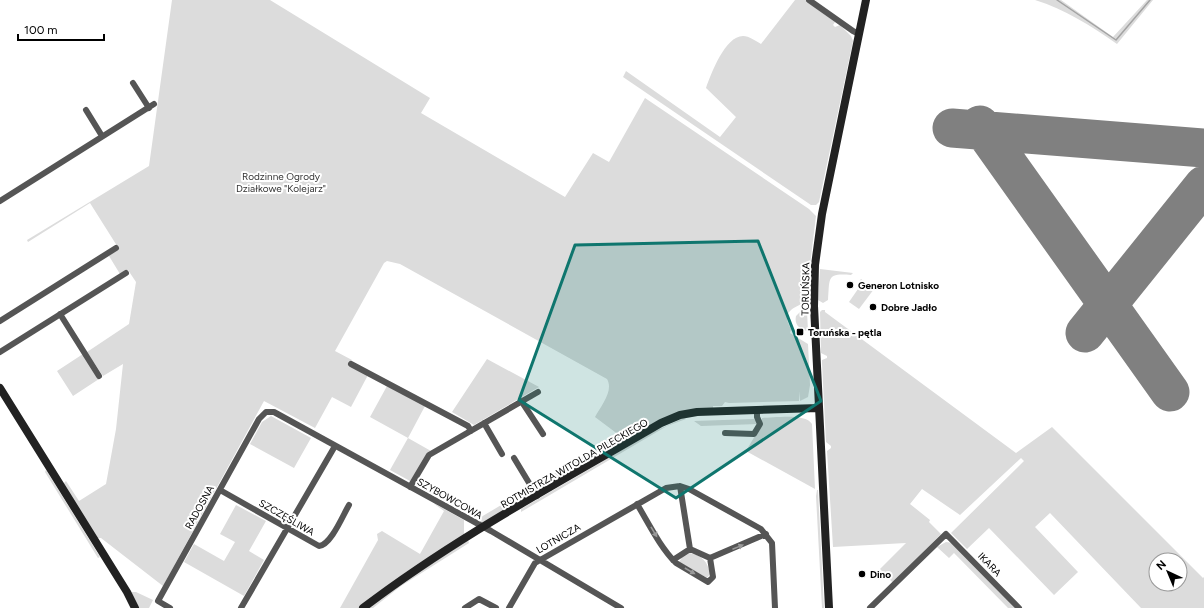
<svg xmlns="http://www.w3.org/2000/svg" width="1204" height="608" viewBox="0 0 1204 608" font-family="Figtree,sans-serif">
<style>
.green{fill:#dcdcdc;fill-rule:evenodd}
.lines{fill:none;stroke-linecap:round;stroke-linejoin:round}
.stream{stroke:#a3a3a3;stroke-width:1.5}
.runway{stroke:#808080;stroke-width:39}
.street{stroke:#555;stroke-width:6}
.secondary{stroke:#222;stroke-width:8}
.oneway{fill:#999}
.marked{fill:#0f766e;fill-opacity:0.2;stroke:#0f766e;stroke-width:3;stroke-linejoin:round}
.poi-dot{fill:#000;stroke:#fff;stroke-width:1.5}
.labels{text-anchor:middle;stroke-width:4;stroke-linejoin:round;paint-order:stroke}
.park-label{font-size:10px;fill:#333;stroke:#fff}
.poi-label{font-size:10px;font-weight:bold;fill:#000;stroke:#fff;text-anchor:start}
.street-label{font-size:10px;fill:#000;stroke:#fff}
</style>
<rect width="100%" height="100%" fill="#fff"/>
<path class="green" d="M172 0H270L430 98 421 113 565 197 593 153 609 162 645 98 809 209 816 216 810 265 809 298C804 307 777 307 791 329L790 333 808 344 810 385 808 397 800 401 799 391V401L729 403 725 402 722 406H713V408L695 409 482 523 476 520 619 435 595 417C601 406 614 391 607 379L400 264 387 261 384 263 335 351 352 360 350 365 368 375 351 407 332 397 315 428 264 401 163 586 101 538H97L63 484 66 481 79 501 106 484 116 429 123 364 103 376 87 352 129 324 136 282 128 270 120 274 109 256 119 249 90 203 28 242 27 240 149 166Z
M795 0H805L835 22 833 25 835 27 840 25 851 36 853 41 819 202 816 205H811L623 77 626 71 720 137 736 117 706 88C711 74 725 36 743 36 749 36 756 41 761 44Z
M1035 0H1061L1113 37 1147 0H1153L1117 44C1091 26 1065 9 1035 0Z
M820 269 853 273 851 275C826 273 830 278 828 300L823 303 818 300Z
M861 279 874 289 859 309 849 302 858 289 857 284Z
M822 310H825V312L1016 453 1052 427 1203 578 1204 577V608H1141L1050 513 1035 527 1078 572 1054 595 989 528 967 549 951 533 1024 461 1021 458 960 515 922 489 910 504 930 520 929 522 941 534 893 583 880 569 906 543 833 547 827 451 831 448V446L826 442 822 363V360L827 358V356L821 353 820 312ZM1156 560H1180V584H1156Z
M801 311H807L808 331C800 330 794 325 796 316Z
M83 354 99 379 73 396 57 371Z
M487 359 539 387 474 425 452 412Z
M387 386 425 406 408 438 431 451 410 481 390 470 408 438 370 417Z
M271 416 311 438 294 468 250 444 262 422Z
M684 418 686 419 667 426 521 512V509L655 431Z
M762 418C775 418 805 413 812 424L815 489 746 451 762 424Z
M754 419 758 424 701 426 694 421Z
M46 470 100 557 98 558 45 472Z
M817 490H818L824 608H822L816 496Z
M433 503 464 520V535L413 567 358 608H340L378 540 377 534 382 531 420 554 444 511Z
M236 505 266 521 249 551 264 560 244 596 184 562 194 544 224 561 235 542 220 534Z
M468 540 469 543 401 586 373 608H369L399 585Z
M946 542 953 543 1015 608H1008L954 553 949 558 937 547Z
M689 553C702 555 708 562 710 574L707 578 679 562 683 556Z
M132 592H136L153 600 149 608H138L131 595Z"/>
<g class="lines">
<path class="stream" d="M1057 0 1116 40 1150 0"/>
<path class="runway" d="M980 125 1170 392
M952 128 1204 148
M1085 333 1204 185"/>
<path class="street" d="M809 0 853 31 859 34
M133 83 149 108
M86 110 102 136
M0 201 154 104
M60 314 99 376
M0 321 116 248
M0 352 126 273
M351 364 468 426 471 431
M522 402 543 434
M484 423 502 454
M725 433 754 434 760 424 757 417V410
M514 458 537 496
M680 486 690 549
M410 487 429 455 538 392
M220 490 319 546C331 545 343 515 349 505
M637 504C649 524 660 547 676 563L708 582 713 577 710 558 690 549 673 560
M710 558 766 534
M170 608 158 601 259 419 266 412H274L491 531 621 608
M241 608 335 446
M465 608 479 599 496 608
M509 608 535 563 666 488 680 486 689 489 761 529 772 543 775 608
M870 608 946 534 1019 608"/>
<path class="secondary" d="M0 388 127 592 135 608
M363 608C456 537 560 482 661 423L680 415 697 412 819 408
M829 608 814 306 815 265 822 214 866 0"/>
</g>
<defs><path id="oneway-solid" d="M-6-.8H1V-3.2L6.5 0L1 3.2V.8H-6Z"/></defs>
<g class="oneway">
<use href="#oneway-solid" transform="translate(654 532) rotate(59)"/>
<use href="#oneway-solid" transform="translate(738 547) rotate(-22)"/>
<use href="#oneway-solid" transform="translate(690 571) rotate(30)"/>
</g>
<path class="marked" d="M758 241 821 401 676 498 519 400 575 245Z"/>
<g class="poi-dot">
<circle cx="850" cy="285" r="4"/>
<circle cx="873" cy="307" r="4"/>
<rect x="796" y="328" width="8" height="8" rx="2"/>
<circle cx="862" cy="574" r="4"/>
</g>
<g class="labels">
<g class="park-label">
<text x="281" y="180">Rodzinne Ogrody<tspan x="281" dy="12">Działkowe "Kolejarz"</tspan></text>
</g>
<g class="poi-label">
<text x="858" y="289">Generon Lotnisko</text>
<text x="881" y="311">Dobre Jadło</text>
<text x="808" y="336">Toruńska - pętla</text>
<text x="870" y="578">Dino</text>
</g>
<g class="street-label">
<text transform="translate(805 289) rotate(-89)" y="4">TORUŃSKA</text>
<text transform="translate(574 463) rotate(-30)" y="4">ROTMISTRZA WITOLDA PILECKIEGO</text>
<text transform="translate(450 498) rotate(29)" y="4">SZYBOWCOWA</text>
<text transform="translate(199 507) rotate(-61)" y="4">RADOSNA</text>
<text transform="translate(287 517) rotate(30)" y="4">SZCZĘŚLIWA</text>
<text transform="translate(558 538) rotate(-30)" y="4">LOTNICZA</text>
<text transform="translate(990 564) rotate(46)" y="4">IKARA</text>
</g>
</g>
<g transform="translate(1168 572) rotate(316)"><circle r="19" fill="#ffffff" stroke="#999999"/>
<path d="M0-3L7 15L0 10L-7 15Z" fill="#000000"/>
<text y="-6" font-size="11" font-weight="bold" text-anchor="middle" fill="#000000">N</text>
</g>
<path d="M18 34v6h86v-6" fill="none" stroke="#000000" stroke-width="2"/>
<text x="24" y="34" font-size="12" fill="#000000" stroke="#ffffff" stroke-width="3" paint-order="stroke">100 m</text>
</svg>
